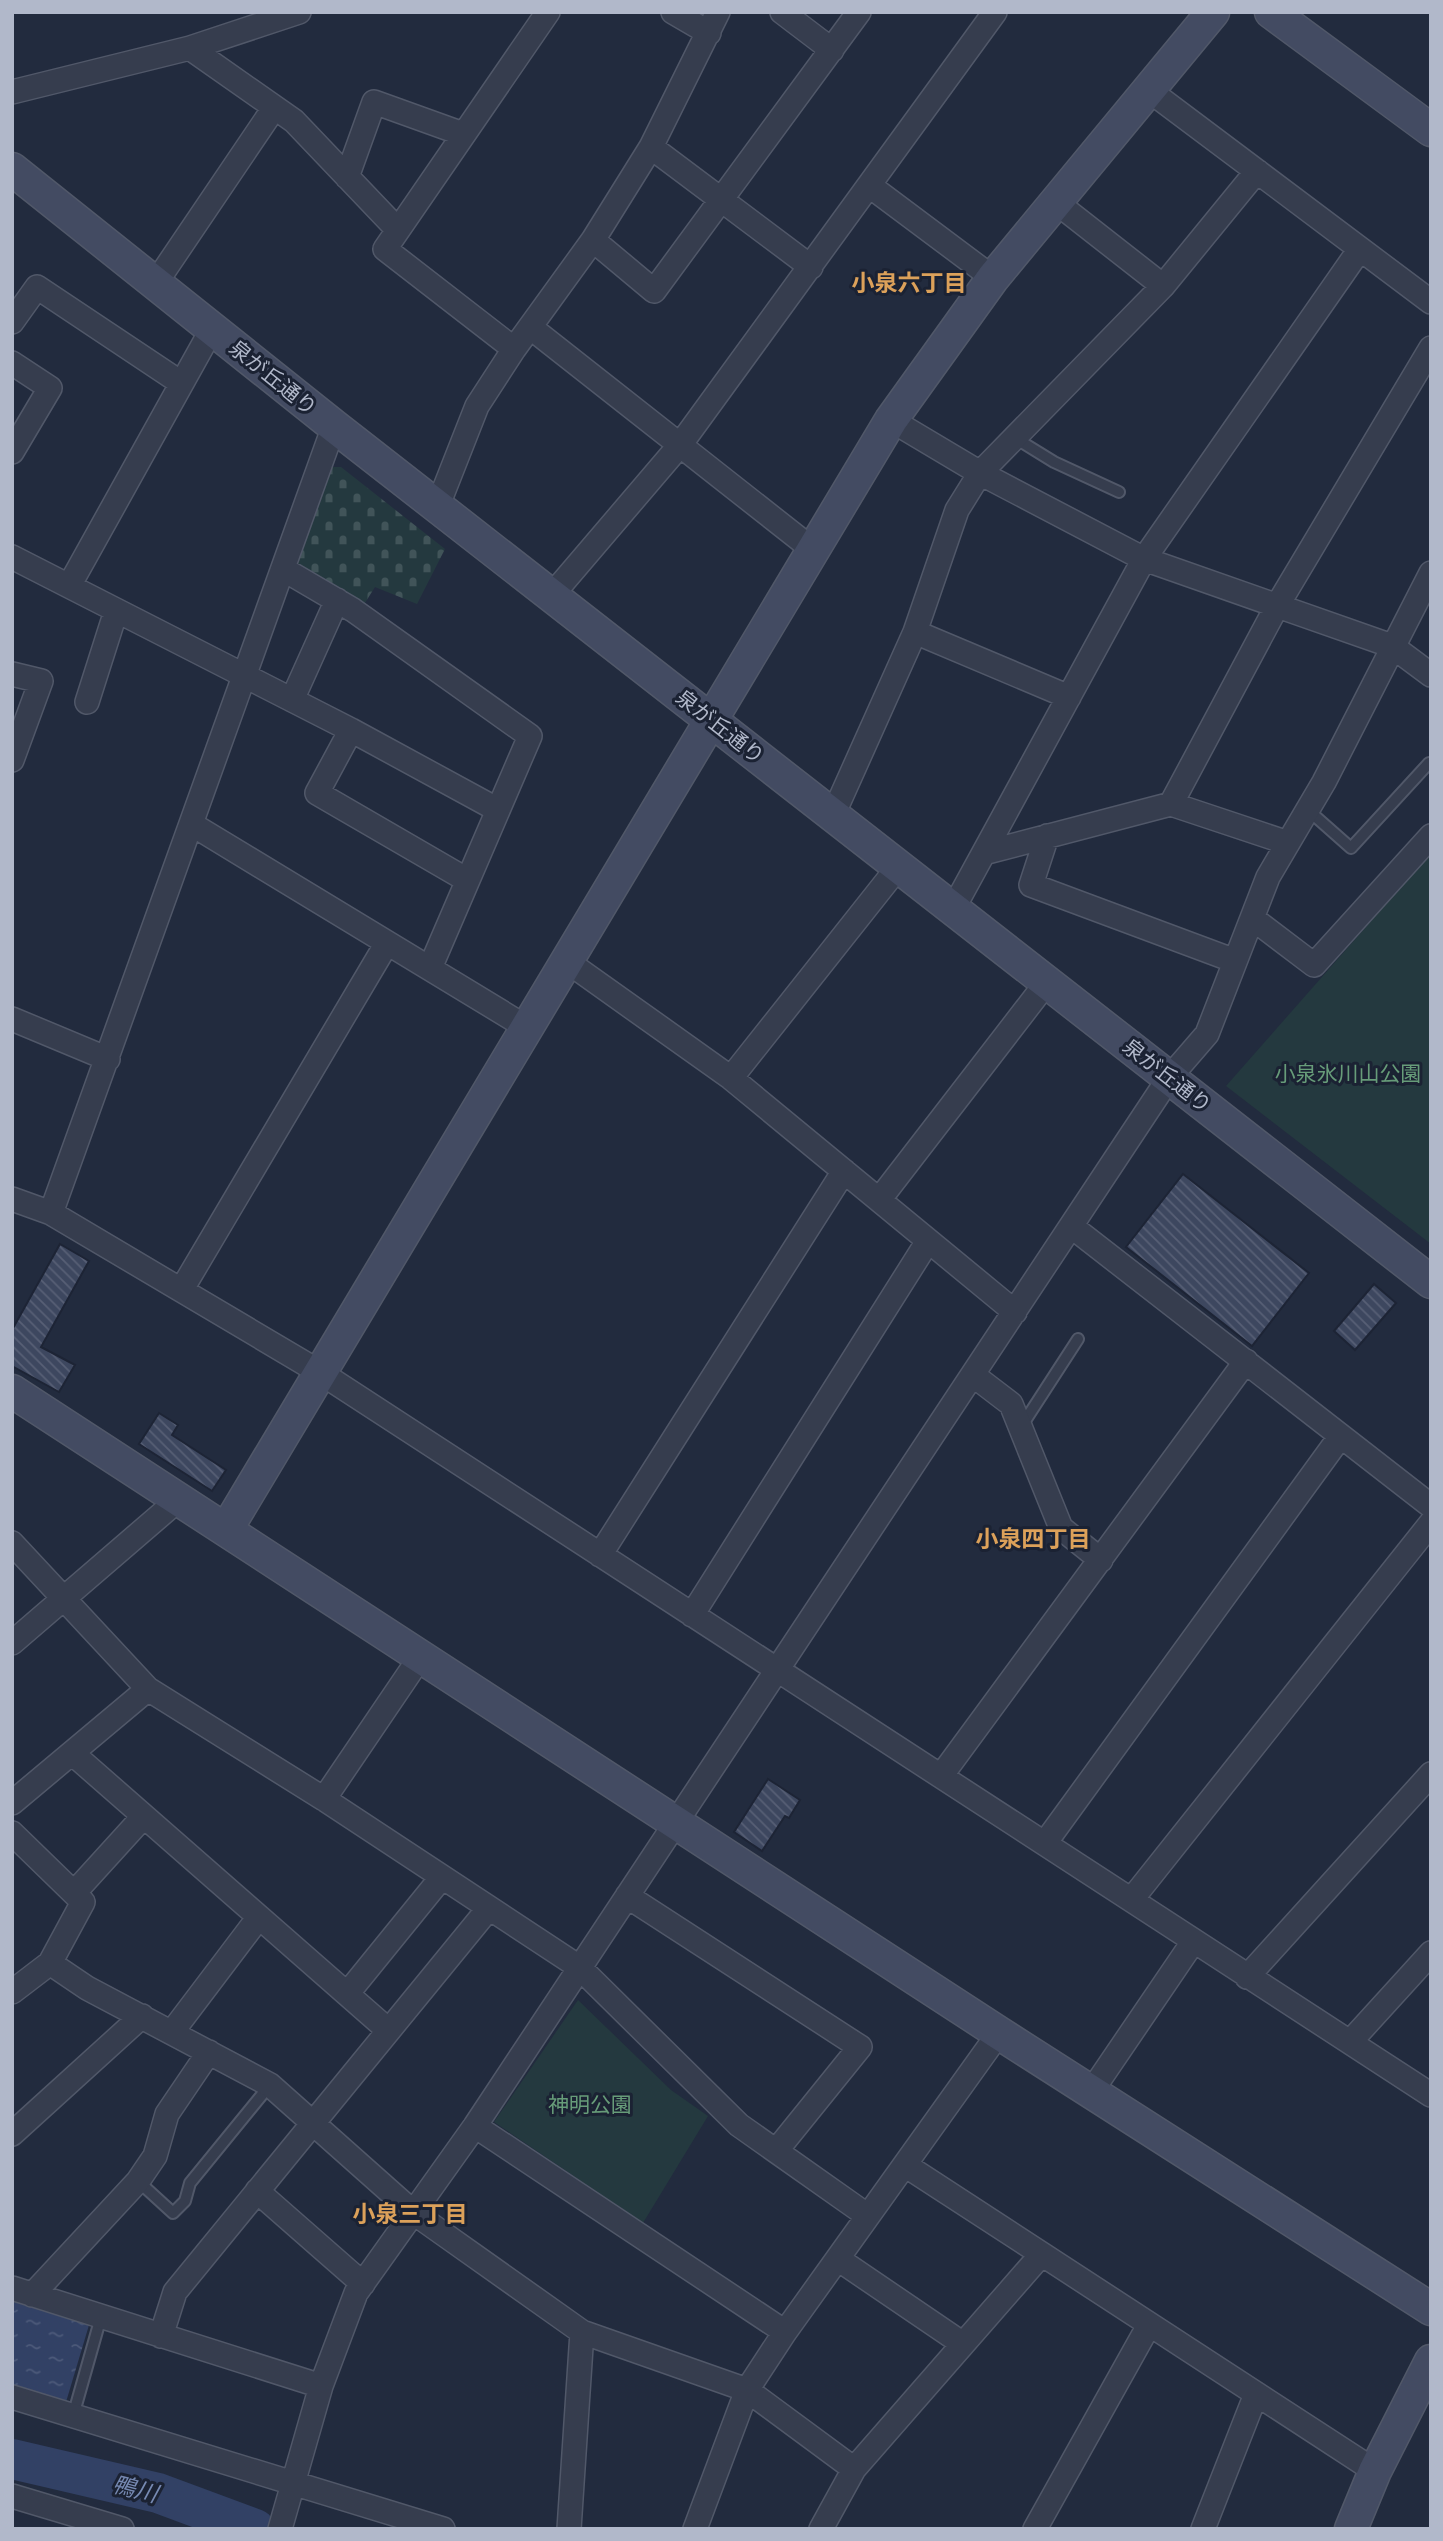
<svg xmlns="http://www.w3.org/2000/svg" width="1443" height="2541" viewBox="0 0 1443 2541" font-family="'Alegreya Sans','Noto Sans JP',sans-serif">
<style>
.cemetery{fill:url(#cemetery-stones)}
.park{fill:#24393f}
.water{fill:url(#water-ripples)}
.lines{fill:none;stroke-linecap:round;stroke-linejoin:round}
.river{stroke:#324165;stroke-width:40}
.building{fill:url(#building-back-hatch);stroke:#1d2435;stroke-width:2}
.lane-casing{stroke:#515869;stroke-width:14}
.street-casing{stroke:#515869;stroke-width:26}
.secondary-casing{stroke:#515869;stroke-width:35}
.lane{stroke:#363d4e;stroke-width:10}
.street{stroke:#363d4e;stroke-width:23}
.secondary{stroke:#434b62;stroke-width:32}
.labels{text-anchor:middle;stroke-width:6;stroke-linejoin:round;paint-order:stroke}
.street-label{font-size:21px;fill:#b1b8ca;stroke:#1b2233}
.park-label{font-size:21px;fill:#679c79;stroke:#1b2233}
.neighbourhood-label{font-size:23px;font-weight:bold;fill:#dca15a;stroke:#1b2233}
.water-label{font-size:23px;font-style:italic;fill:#778ab3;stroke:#1b2233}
</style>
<defs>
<pattern id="cemetery-stones" width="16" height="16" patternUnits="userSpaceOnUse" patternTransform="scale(1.75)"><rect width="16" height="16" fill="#24393f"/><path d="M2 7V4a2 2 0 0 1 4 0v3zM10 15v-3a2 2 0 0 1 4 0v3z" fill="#415459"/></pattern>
<pattern id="water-ripples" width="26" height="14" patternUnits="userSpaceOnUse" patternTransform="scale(1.75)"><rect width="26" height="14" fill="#324165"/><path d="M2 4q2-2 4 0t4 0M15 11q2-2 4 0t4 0" fill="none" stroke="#4d5a7a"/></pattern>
<pattern id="building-back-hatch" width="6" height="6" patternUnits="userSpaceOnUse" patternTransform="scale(1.75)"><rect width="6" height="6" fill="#3d475f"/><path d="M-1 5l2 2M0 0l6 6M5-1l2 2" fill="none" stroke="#575f75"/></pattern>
</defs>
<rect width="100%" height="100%" fill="#222b3e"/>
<path class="cemetery" d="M330 467H341L445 549 417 604 375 587 363 606 298 569 297 562Z"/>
<path class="park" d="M1431 853V1244L1226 1086Z
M578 2000 671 2090 708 2116 643 2223 494 2122Z"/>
<path class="water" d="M12 2300 89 2325 66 2402 12 2385Z"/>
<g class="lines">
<path class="river" d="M12 2459 158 2493 255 2529"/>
</g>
<path class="building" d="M1183 1174 1309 1273 1252 1346 1126 1247Z
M60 1244 89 1261 41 1347 75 1365 59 1392 12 1366V1330Z
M1374 1284 1396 1303 1355 1350 1334 1331Z
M159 1413 178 1425 172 1435 226 1470 212 1491 139 1444Z
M768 1779 800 1800 789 1818 785 1816 762 1851 734 1832Z"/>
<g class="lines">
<defs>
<path id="lane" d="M1015 438 1054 462 1119 492
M1308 810 1351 848 1429 763
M1021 1427 1078 1339
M138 2181 173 2213 185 2201 190 2183 270 2085
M73 2416 101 2317"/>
<path id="street" d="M673 12 709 33
M782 12 832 50
M190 48 294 121 397 229
M1150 91 1431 302
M12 92 190 48 299 12
M651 147 811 267
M347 177 374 102 463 134
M870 186 993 278
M1057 203 1163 286
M593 240 654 291 859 12
M155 284 274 108
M12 322 37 287 181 383
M530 327 812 549
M514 349 385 249 548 12
M12 363 50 388 12 452
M891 420 980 473 1144 559 1392 646 1431 675
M438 505 477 406 514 349 593 240 651 147 718 12
M12 557 351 730
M283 569 353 610 530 736 430 968
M69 586 212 329
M552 595 680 445 995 12
M915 632 1069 697
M12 674 41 681 12 760
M292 700 337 600
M87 702 116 611
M1171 804 1277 606 1431 348
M833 815 915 632 957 510 980 473 1163 286 1257 171
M193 825 526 1027
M1047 836 1031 885 1235 961
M984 853 1171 804 1288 843
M467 880 317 793 351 730 498 810
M953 909 1144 559 1360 249
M1252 918 1314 965 1431 836
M568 962 731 1078 1015 1312
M12 1019 108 1059
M731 1078 899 866
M12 1199 51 1213 321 1373 1431 2095
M879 1200 1047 982
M51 1213 334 426
M1071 1226 1431 1506
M182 1289 387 943
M973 1375 1011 1404 1061 1528 1101 1560
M12 1543 148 1689 324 1799 579 1967 739 2125 868 2216
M600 1555 844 1171
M692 1615 928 1241
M12 1643 178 1500
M72 1753 388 2030
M941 1776 1246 1361
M324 1799 421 1656
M12 1803 148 1689
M12 1833 83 1902 50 1963 12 1992
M1045 1843 1340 1437
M74 1893 144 1816
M627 1896 860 2047 776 2151
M1132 1899 1431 1523
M50 1963 87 1988 270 2085 414 2213 582 2332 747 2390 854 2469
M1247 1977 1431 1774
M347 1994 442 1877
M172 2032 259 1917
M1350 2042 1431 1953
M1091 2092 1193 1942
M475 2126 785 2332
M12 2134 142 2016
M905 2165 1375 2471
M257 2191 363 2284
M838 2259 963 2344
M12 2288 321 2386
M32 2295 138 2181 155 2156 167 2114 209 2052
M161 2336 175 2292 489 1908
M12 2397 443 2529
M12 2496 122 2529
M280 2529 321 2386 356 2293 475 2126 1169 1078 1207 1034 1268 877 1324 782 1431 573
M569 2529 582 2332
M695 2529 747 2390 785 2332 999 2033
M821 2529 854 2469 1041 2255
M1035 2529 1149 2325
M1203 2529 1256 2394"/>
<path id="secondary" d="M1271 12 1431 130
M12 169 334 426 1431 1282
M12 1391 999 2033 1431 2309
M226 1530 891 420 993 278 1213 12
M1351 2529 1375 2471 1431 2361"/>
</defs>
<use href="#lane" class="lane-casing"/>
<use href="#street" class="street-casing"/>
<use href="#secondary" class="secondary-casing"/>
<use href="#lane" class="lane"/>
<use href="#street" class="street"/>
<use href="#secondary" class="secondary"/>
</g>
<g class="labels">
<g class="street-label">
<text transform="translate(273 378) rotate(39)" y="7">泉が丘通り</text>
<text transform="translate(720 727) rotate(38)" y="7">泉が丘通り</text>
<text transform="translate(1167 1076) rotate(38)" y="7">泉が丘通り</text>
</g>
<g class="park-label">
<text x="1348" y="1081">小泉氷川山公園</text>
<text x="590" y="2112">神明公園</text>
</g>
<g class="neighbourhood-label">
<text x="909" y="291">小泉六丁目</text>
<text x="1033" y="1547">小泉四丁目</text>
<text x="410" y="2222">小泉三丁目</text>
</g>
<g class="water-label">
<text transform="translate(135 2489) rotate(14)" y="8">鴨川</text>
</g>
</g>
<rect width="1443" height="2541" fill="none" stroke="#b1b8ca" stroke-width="28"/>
</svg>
